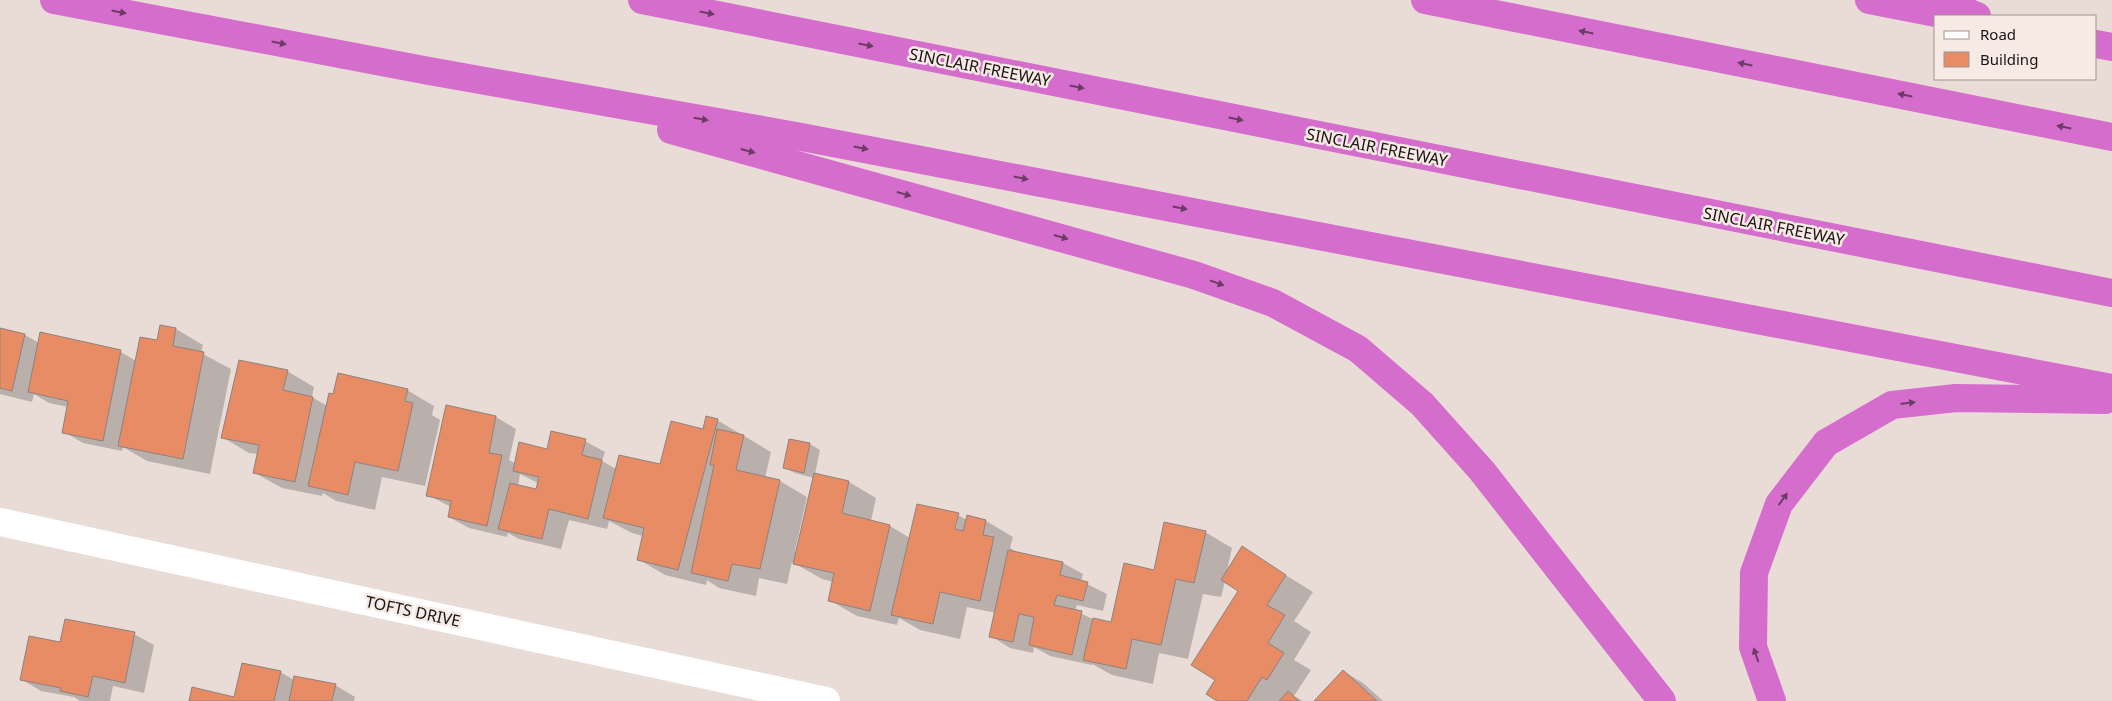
<svg xmlns="http://www.w3.org/2000/svg" width="2112" height="701" viewBox="0 0 2112 701" font-family="'Noto Sans',sans-serif">
<style>
.shadow{fill:#0003;fill-rule:evenodd}
.building{fill:#e78c64;stroke:#8e827d}
.lines{fill:none;stroke-linecap:round;stroke-linejoin:round}
.street{stroke:#fff;stroke-width:28}
.highway{stroke:#d56dcd;stroke-width:28}
.oneway{fill:#6d3c66}
.labels{text-anchor:middle;stroke-width:5;stroke-linejoin:round;paint-order:stroke}
.street-label{font-size:16px;fill:#181412;stroke:#f7e9e3}
</style>
<rect width="100%" height="100%" fill="#e9dcd6"/>
<path class="shadow" d="M0 329 25 335 39 343 121 352 136 361 158 341 176 329 203 345 201 353 231 369 210 474 147 461 123 447 122 451 83 443 64 432 68 407 49 403 34 394 32 402 0 394Z
M287 371 314 387 312 397 327 406 407 390 434 406 432 415 440 420 425 486 382 477 375 510 336 501 323 493 322 496 282 488 255 473 259 454 249 453 222 437 234 380Z
M447 407 496 417 516 429 509 460 516 464 547 451 585 441 605 452 602 461 616 469 661 466 717 420 771 452 765 478 780 481 807 497 795 551 797 552 814 478 795 473 784 468 790 440 810 444 820 450 815 474 849 482 876 498 871 521 890 526 910 538 958 515 967 520 986 521 1013 537 1010 548 1020 554 1063 563 1083 574 1081 581 1107 594 1103 611 1077 605 1075 611 1093 619 1112 623 1155 571 1205 532 1232 548 1227 571 1242 548 1313 592 1294 621 1311 632 1294 660 1311 670 1294 696 1303 701H1219L1217 680 1240 591 1225 581 1221 597 1203 594 1188 659 1159 653 1153 684 1112 675 1092 664V665L1050 656 1034 647 1033 653 1010 648 991 636 996 613 967 607 960 639 920 630 899 618 897 625 857 616 829 600 834 582 822 579 792 562 787 584 759 578 756 596 719 588 707 580 706 585 665 575 638 559 643 536 632 533 609 521 607 529 569 520 561 549 519 539 508 533 507 537 469 528 449 517 451 507 428 495ZM520 474 538 483 537 491 518 486ZM955 521H958L954 535Z
M134 634 154 645 144 693 113 686 110 701H80L74 697 41 691 21 679 61 644Z
M1343 671 1363 683 1383 701H1316Z
M280 672 294 680 335 685 355 697 354 701H190L235 698Z"/>
<path class="building" d="M160 325 176 328 173 346 204 352 183 459 118 446 140 337 157 340Z
M0 328 25 334 12 391 0 388Z
M40 332 121 350 103 441 62 433 68 401 28 392Z
M239 360 288 370 283 390 313 397 295 482 253 473 259 445 221 438Z
M338 373 408 389 405 401 413 403 398 471 355 462 348 495 308 486 329 393 333 394Z
M446 405 496 416 489 453 502 455 487 526 448 517 451 501 426 496Z
M706 416 718 419 678 570 637 560 644 528 603 518 619 455 660 464 671 421 703 429Z
M717 429 744 435 736 470 780 480 760 569 732 564 728 581 691 573 714 465H710Z
M551 431 586 439 582 455 602 460 588 519 549 509 542 539 498 529 510 483 536 489 539 477 513 471 519 442 547 449Z
M789 439 810 443 804 473 783 468Z
M814 473 849 481 842 513 890 525 870 611 828 601 834 573 793 564Z
M917 504 959 513 955 529 963 531 967 515 986 520 983 535 994 537 980 601 940 592 933 624 891 615Z
M1164 522 1206 531 1194 583 1176 579 1161 645 1132 639 1126 669 1083 660 1093 618 1111 622 1124 563 1154 570Z
M1242 546 1286 575 1267 605 1285 615 1268 643 1284 653 1267 680 1262 677 1247 701H1217L1206 694 1215 680 1191 665 1238 591 1221 580Z
M1008 550 1063 562 1060 575 1088 582 1083 601 1057 595 1054 605 1082 611 1072 655 1029 645 1034 617 1019 614 1013 642 989 637Z
M65 619 135 632 125 683 93 676 88 697 60 691 61 688 20 680 29 636 60 642Z
M242 663 281 671 274 701H189L192 687 234 697Z
M1343 670 1377 701H1314Z
M294 676 336 684 332 701H289Z
M1288 691 1299 701H1279Z"/>
<g class="lines">
<path class="street" d="M0 522 826 701"/>
<path class="highway" d="M54 0 429 71 796 136 2112 388
M642 0 2112 293
M1425 0 2112 137
M1869 0 1951 16
M1938 0 1977 16
M2096 44 2112 47
M671 130 1194 275 1273 303 1358 349 1422 404 1482 471 1662 701
M1772 701 1753 647 1754 573 1779 504 1826 443 1892 405 1956 398 2105 400"/>
</g>
<defs><path id="oneway-solid" d="M-6-.8H1V-3.2L6.5 0L1 3.2V.8H-6Z" transform="scale(1.25)"/></defs>
<g class="oneway">
<use href="#oneway-solid" transform="translate(119 12) rotate(11)"/>
<use href="#oneway-solid" transform="translate(707 13) rotate(11)"/>
<use href="#oneway-solid" transform="translate(1586 32) rotate(-169)"/>
<use href="#oneway-solid" transform="translate(279 43) rotate(11)"/>
<use href="#oneway-solid" transform="translate(866 45) rotate(11)"/>
<use href="#oneway-solid" transform="translate(1745 64) rotate(-169)"/>
<use href="#oneway-solid" transform="translate(1077 87) rotate(11)"/>
<use href="#oneway-solid" transform="translate(1905 95) rotate(-169)"/>
<use href="#oneway-solid" transform="translate(701 119) rotate(10)"/>
<use href="#oneway-solid" transform="translate(1236 119) rotate(11)"/>
<use href="#oneway-solid" transform="translate(2064 127) rotate(-169)"/>
<use href="#oneway-solid" transform="translate(861 148) rotate(11)"/>
<use href="#oneway-solid" transform="translate(748 151) rotate(15)"/>
<use href="#oneway-solid" transform="translate(1021 178) rotate(11)"/>
<use href="#oneway-solid" transform="translate(904 194) rotate(16)"/>
<use href="#oneway-solid" transform="translate(1180 208) rotate(11)"/>
<use href="#oneway-solid" transform="translate(1061 237) rotate(16)"/>
<use href="#oneway-solid" transform="translate(1217 283) rotate(20)"/>
<use href="#oneway-solid" transform="translate(1908 403) rotate(-7)"/>
<use href="#oneway-solid" transform="translate(1783 499) rotate(-54)"/>
<use href="#oneway-solid" transform="translate(1756 655) rotate(-109)"/>
</g>
<g class="labels">
<g class="street-label">
<text transform="translate(980 67) rotate(11)" y="6">SINCLAIR FREEWAY</text>
<text transform="translate(1377 147) rotate(11)" y="6">SINCLAIR FREEWAY</text>
<text transform="translate(1774 226) rotate(11)" y="6">SINCLAIR FREEWAY</text>
<text transform="translate(413 611) rotate(12)" y="6">TOFTS DRIVE</text>
</g>
</g>
<rect x="1934" y="15" width="162" height="65" fill="#f7e9e3" stroke="#9e948f"/>
<rect x="1944" y="31" width="25" height="8" fill="#ffffff" stroke="#9e948f"/>
<text x="1980" y="40" font-size="15" fill="#181412">Road</text>
<rect x="1944" y="52" width="25" height="15" fill="#e78c64" stroke="#9e948f"/>
<text x="1980" y="65" font-size="15" fill="#181412">Building</text>
</svg>
